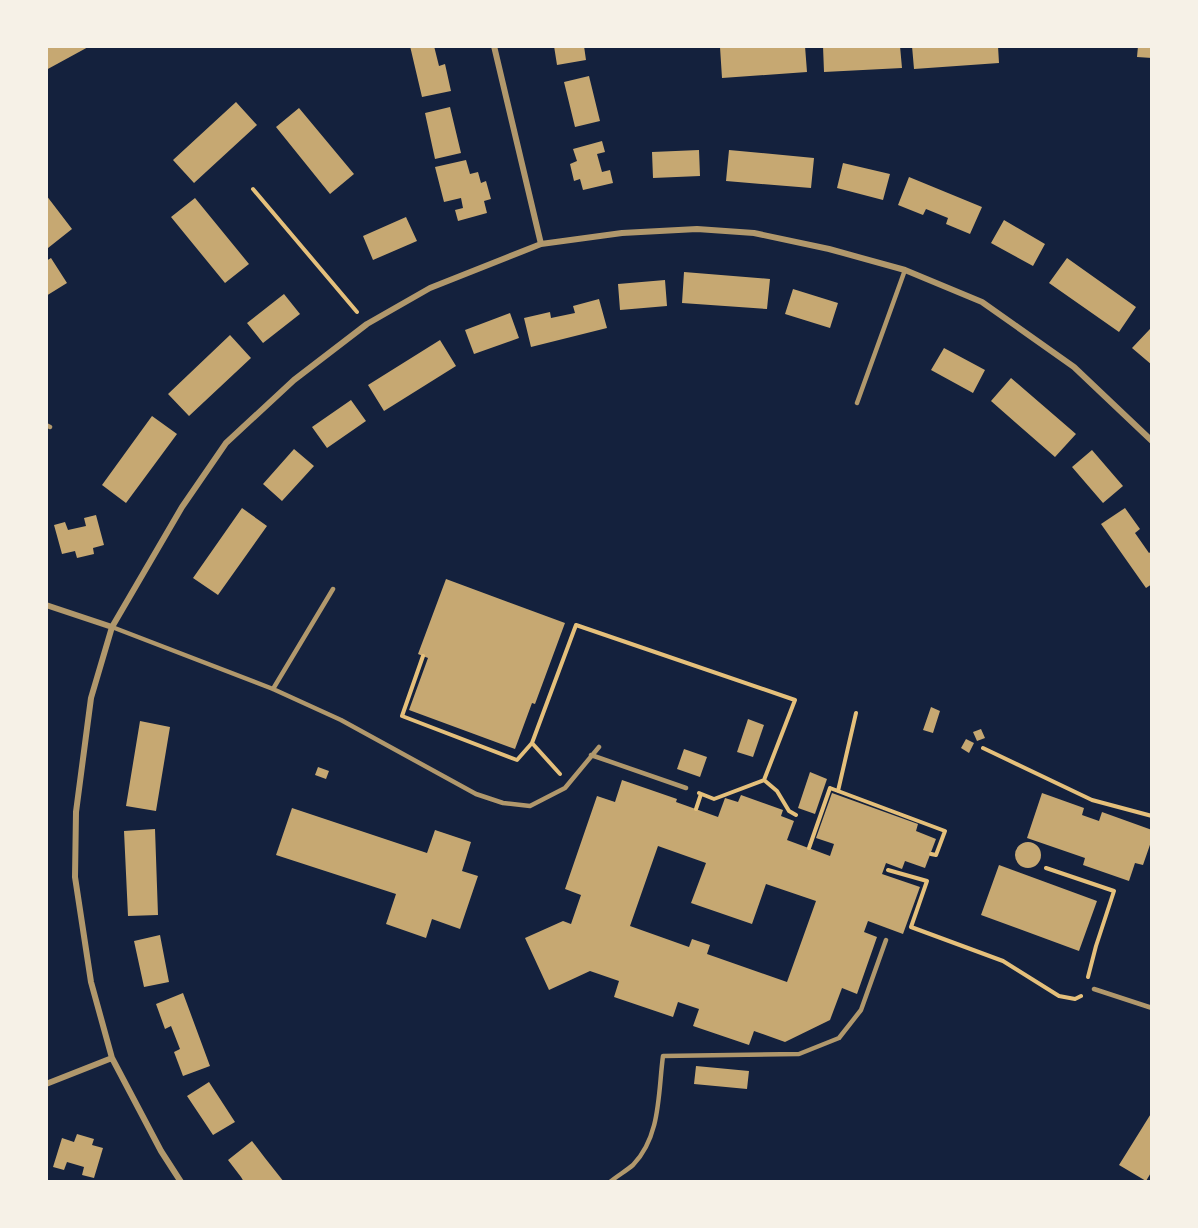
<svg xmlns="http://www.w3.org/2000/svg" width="1198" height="1228" viewBox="0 0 1198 1228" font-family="'Alegreya Sans',sans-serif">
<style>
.building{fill:#c6a872;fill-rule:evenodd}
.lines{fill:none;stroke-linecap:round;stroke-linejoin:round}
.path{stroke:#e5c07b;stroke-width:4}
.service{stroke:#b1986c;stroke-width:4.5}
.minor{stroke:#b1986c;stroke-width:6}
</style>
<rect width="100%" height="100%" fill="#14213d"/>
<path class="building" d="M46 46H90L46 70Z
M410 46H434L439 66 445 64 451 91 422 97Z
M554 46H584L586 60 557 65Z
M805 46 807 72 722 78 720 47Z
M823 46H849V48L900 46 902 68 824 72Z
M912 46H998L999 63 914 69Z
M1138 46H1152V58L1137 57Z
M589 76 600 121 575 127 564 82Z
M236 102 257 125 194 183 173 160Z
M450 107 461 153 435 159 425 113Z
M299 108 354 174 330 194 276 127Z
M602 141 605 152 597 154 602 172 610 170 613 183 583 190 580 179 574 181 570 164 577 161 573 149Z
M699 150 700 176 653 178 652 152Z
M729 150 814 158 811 188 726 181Z
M466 160 470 174 478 172 481 183 486 181 491 199 484 201 487 213 458 221 455 210 463 208 461 198 444 202 435 167Z
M843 163 890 174 883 200 837 188Z
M909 177 982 207 970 234 946 224 948 218 926 209 923 215 898 205Z
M46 195 72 229 48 248 46 246Z
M195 198 249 264 225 283 171 217Z
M406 217 417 241 373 260 363 236Z
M1004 220 1045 244 1033 266 991 243Z
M51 258 67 283 46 296V261Z
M1067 258 1136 307 1119 332 1049 283Z
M684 272 770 279 767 309 682 303Z
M665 280 667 306 620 310 618 284Z
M793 289 838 303 830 328 785 314Z
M284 294 300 314 263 343 247 323Z
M599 299 607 328 531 347 524 318 550 312 551 318 575 313 573 306Z
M510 313 519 338 474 354 465 330Z
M1150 329 1152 331V365L1132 348Z
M230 335 251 358 189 416 168 394Z
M440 340 456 366 384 411 368 385Z
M944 348 985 370 973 393 931 370Z
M1011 378 1076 434 1055 457 991 401Z
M351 400 366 421 327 448 312 427Z
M152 416 177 434 126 503 102 485Z
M294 449 314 466 282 501 263 484Z
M1092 450 1123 486 1103 503 1072 467Z
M242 508 267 526 218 595 193 578Z
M1125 508 1140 529 1135 533 1149 553 1152 551V584L1146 588 1101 524Z
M96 515 104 545 93 548 94 554 77 558 75 551 62 554 54 525 65 522 68 530 86 526 84 518Z
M446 579 565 623 535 704 532 703 515 749 409 710 428 658 418 654Z
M931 707 940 711 933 733 923 730Z
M748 719 764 725 753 757 737 752Z
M140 721 170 727 156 811 126 806Z
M981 729 985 738 977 741 973 732Z
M966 739 974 743 969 753 961 748Z
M684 749 707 757 700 777 677 769Z
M318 767 329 771 326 779 315 775Z
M810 772 827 779 815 814 798 808Z
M622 780 677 799 676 802 718 817 725 798 738 802 741 795 783 810 781 816 794 821 787 840 830 856 834 844 816 838 832 793 918 824 916 831 936 839 925 868 905 861 902 869 886 863 882 874 920 887 903 934 868 921 864 932 877 937 857 994 842 988 830 1020 785 1042 754 1031 749 1045 693 1026 699 1009 678 1002 673 1017 614 997 619 981 590 971 549 990 525 938 563 921 571 924 581 895 565 889 597 796 615 802ZM658 846 706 863 691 903 752 924 766 884 816 901 787 982 707 954 710 945 692 939 689 947 630 926Z
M1042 793 1084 808 1082 815 1099 821 1102 812 1152 830V839L1143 865 1135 863 1129 881 1083 865 1085 858 1027 838Z
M292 808 427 853 435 830 471 842 462 871 478 876 460 929 432 919 426 938 386 924 396 894 276 855Z
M155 829 158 915 128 916 124 831Z
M1015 855a13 13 0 1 1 26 0a13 13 0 1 1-26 0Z
M999 865 1097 901 1079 951 981 915Z
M160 935 169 982 144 987 134 941Z
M183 993 210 1066 183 1076 174 1052 180 1049 171 1026 165 1029 156 1004Z
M696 1066 749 1071 747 1089 694 1084Z
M209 1082 235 1122 213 1135 187 1096Z
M1152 1112V1171L1146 1181 1119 1165Z
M77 1134 94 1139 92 1145 103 1148 94 1178 82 1175 84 1167 67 1162 64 1170 53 1167 62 1138 74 1142Z
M252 1141 265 1158 284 1182H244L241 1177 228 1160Z"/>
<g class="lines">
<path class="path" d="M253 189 357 312
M423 656 402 716 517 760 532 743 576 625 795 700 764 780 714 799 699 793
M532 743 560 774
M983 748 1092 800 1152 816
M764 780 777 791 789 811 796 815
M838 791 856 713
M696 809 701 794
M809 848 830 788 945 831 936 855 931 854
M1046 868 1114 891 1096 946 1088 977
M888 870 927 881 911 927 1003 961 1059 996 1075 999 1081 996"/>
<path class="service" d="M857 403 905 270
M46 425 50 427
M112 627 273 689 341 720 476 794 503 803 530 806 565 788 599 747
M273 689 333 589
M591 755 686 788
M1094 989 1152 1008
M610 1182C617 1176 626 1171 633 1165 661 1136 658 1093 663 1056L799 1054 839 1038 861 1010 886 940"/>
<path class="minor" d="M494 46 541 244
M46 605 112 627
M46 1084 112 1058
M181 1182 161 1151 112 1058 91 982 75 877 76 812 91 698 112 627 182 507 226 443 294 380 367 324 430 288 541 244 622 233 697 229 754 233 829 249 905 270 982 302 1074 367 1152 441"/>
</g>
<rect width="1198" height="1228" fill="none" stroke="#f6f1e7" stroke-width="96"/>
</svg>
